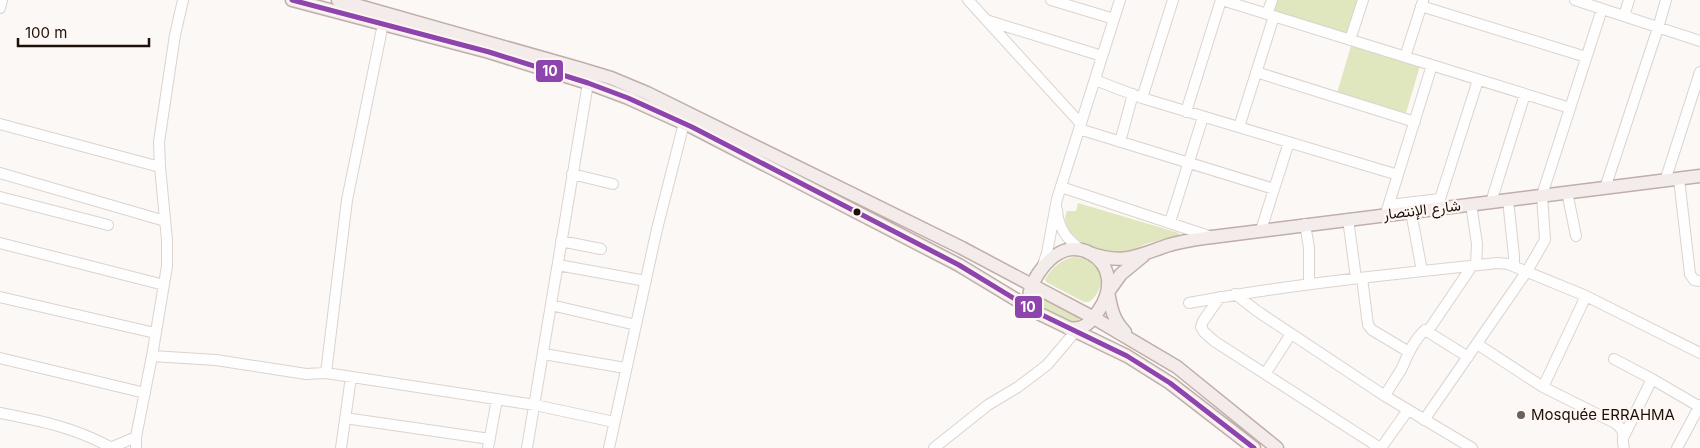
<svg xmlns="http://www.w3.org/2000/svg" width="1700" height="448" viewBox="0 0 1700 448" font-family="Inter,Vazirmatn,sans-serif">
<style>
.green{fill:#e0e7be}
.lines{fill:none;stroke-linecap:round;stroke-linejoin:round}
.minor-casing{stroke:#dbd3ce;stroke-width:12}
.major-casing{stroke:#bfaeaa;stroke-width:15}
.minor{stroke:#fffefe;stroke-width:10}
.major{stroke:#f4ecea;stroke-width:12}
.bus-1-casing{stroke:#fff7f3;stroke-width:9}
.bus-1{stroke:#8e44ad;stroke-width:5}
.bus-dot{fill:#1c1009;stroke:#fff7f3;stroke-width:2}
.poi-dot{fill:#6a615c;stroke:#fff7f3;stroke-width:2}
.labels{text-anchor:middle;stroke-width:4.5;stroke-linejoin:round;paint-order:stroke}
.street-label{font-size:15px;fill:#1c1009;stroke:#fff7f3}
.poi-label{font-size:15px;fill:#1c1009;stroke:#fff7f3;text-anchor:start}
.line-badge{stroke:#fff7f3;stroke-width:2}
.badge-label{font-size:14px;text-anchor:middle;font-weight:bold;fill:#fff}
</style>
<rect width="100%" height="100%" fill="#fcf8f6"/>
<path class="green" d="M1275 0H1358L1347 34 1272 10Z
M1351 46 1420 66 1406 113 1337 93Z
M1078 203 1179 233V236C1170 239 1159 240 1149 243 1141 245 1135 250 1127 252 1110 255 1085 248 1073 235 1066 228 1063 220 1067 211H1076Z
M1074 257C1102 258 1110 286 1089 302H1084L1046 282 1045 279C1053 267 1060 260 1074 257Z
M1038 294 1081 317 1077 322C1064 323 1032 310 1038 294Z"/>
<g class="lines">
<defs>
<path id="minor" d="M968 0 1081 124
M1051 0 1114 19
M1222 0 1570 108
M1575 0 1700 41
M1421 6 1586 57
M0 8 2 0
M1267 14 1272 0
M1624 16 1629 0
M986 20 1102 56
M1350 40 1363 0
M1405 57 1423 1
M1256 72 1415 122
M1095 80 1142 98 1398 175
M1142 98 1173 0
M1186 112 1221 0
M0 124 160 167
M1239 127 1274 16
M1079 129 1274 189
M1120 142 1133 94
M0 173 165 221
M572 174 613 184
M1679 179 1690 274 1694 280 1700 281
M1665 181 1700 72
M1061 187 1212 237
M1605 188 1658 28 1666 0
M1567 192 1576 236
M0 197 108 225
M1508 200 1514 256V266
M1491 202 1525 94
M1471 204 1477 244 1476 265
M1389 205 1440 199 1478 80
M1057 210C1058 229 1068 241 1083 251
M1387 210 1432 65
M1411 212 1422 271
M1348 219 1356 278
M1170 222 1203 117
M1305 224 1309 248V284
M1261 230 1289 142
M561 241 601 249
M0 243 164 285
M558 265 646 281
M1042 268 1047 253 1057 199 1120 0
M1362 278 1368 325 1372 330 1409 352
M1235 294 1257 311 1385 396 1472 448
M0 297 155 333
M1220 297 1203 321 1201 327 1204 332 1214 341 1380 448
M1189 303C1291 284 1394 274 1498 263L1508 264 1586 296 1700 353
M551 305 636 325
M1428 331 1472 266
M1477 344 1543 387 1586 296
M544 354 625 368
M152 356 216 360 306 374 326 373 535 405 614 422
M0 358 145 393
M1614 359 1652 379
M326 373 347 200 383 24
M1265 374 1291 334
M1543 387 1615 423C1629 434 1620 435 1624 448
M1385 396C1390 386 1397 377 1402 368 1408 354 1414 340 1425 330L1468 357
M0 413C41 421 73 427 110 447
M345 418 490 439
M1424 420 1527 271 1545 240 1542 195 1602 9
M1624 436 1652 379 1700 407
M110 448 136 437
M136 448V437L152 356 167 266V240L160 167 159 142 175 35 183 0
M341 448 351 377
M488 448 497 399
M527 448 588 83
M609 448 657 229 684 123
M934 448 988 405 1018 387 1047 365 1075 332
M1381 448 1408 410
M1677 448 1700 405"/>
<path id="major" d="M292 0 489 52 588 83 628 98 692 127 959 265 1038 313 1127 356 1170 383 1254 448
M338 0 578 68 611 78 647 93 962 248 1094 318 1177 367 1277 448
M1089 253C1124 265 1136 256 1169 245 1182 241 1198 239 1212 237L1700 176
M1037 312C1024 299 1030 287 1038 274 1050 256 1068 242 1090 253 1113 266 1112 291 1099 310 1091 322 1084 331 1068 328
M1125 332C1113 320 1111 308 1108 292L1121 274 1143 256"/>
</defs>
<use href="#minor" class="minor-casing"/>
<use href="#major" class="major-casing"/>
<use href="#minor" class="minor"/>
<use href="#major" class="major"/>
<defs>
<path id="bus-1" d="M292 0 489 52 588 83 628 98 692 127 959 265 1038 313 1127 356 1170 383 1254 448"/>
</defs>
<use href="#bus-1" class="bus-1-casing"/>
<use href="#bus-1" class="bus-1"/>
</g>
<circle class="bus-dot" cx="857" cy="212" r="4.5"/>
<circle class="poi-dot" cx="1521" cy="415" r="5"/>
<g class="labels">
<g class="street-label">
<text transform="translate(1422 210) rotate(-7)" y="5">شارع الإنتصار</text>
</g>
<g class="poi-label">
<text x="1531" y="420">Mosquée ERRAHMA</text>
</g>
</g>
<g class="line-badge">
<rect x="535" y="59" width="29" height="24" rx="5" fill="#8e44ad"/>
<rect x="1014" y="295" width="29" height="24" rx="5" fill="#8e44ad"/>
</g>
<g class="badge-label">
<text x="550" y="76">10</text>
<text x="1028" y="312">10</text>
</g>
<path d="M18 38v8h131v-8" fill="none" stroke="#1c1009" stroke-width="2.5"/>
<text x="25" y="38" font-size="15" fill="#1c1009" stroke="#fff7f3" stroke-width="4" paint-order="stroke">100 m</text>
</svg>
